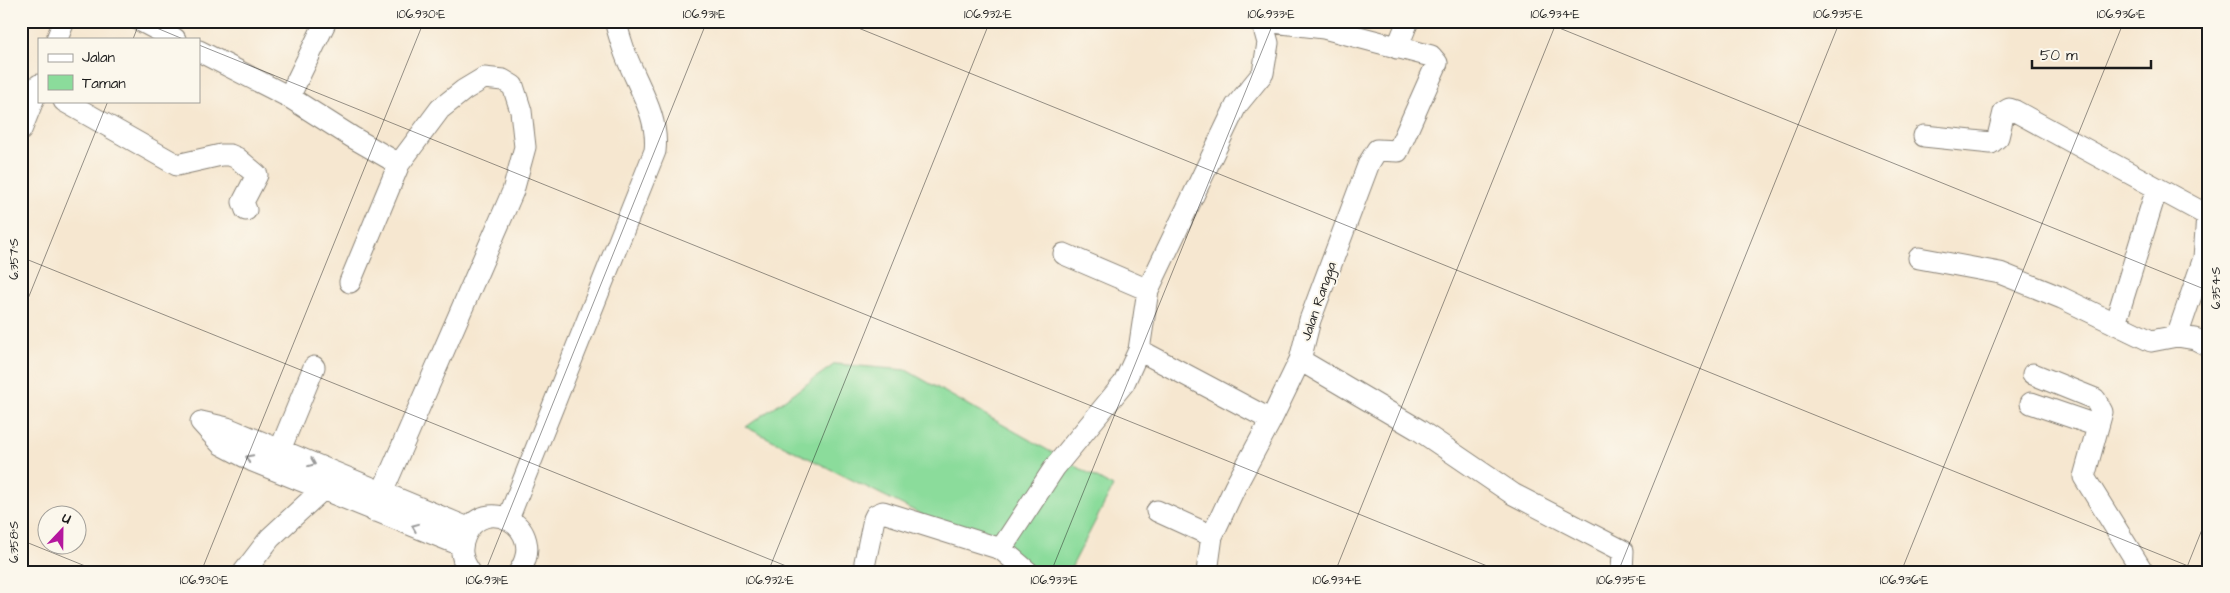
<svg xmlns="http://www.w3.org/2000/svg" width="2230" height="593" viewBox="0 0 2230 593" font-family="'Architects Daughter',sans-serif">
<style>
.green{fill:#8bdc9b;stroke:#547c5c}
.lines{fill:none;stroke-linecap:round;stroke-linejoin:round}
.minor-casing{stroke:#898276;stroke-width:23}
.minor{stroke:#fff;stroke-width:21}
.oneway{stroke:#999}
.ticks{fill:none;stroke:#1c1c1c;stroke-width:1;stroke-opacity:0.45}
.labels{text-anchor:middle;stroke-width:4;stroke-linejoin:round;paint-order:stroke}
.street-label{font-size:14px;fill:#1c1c1c;stroke:#fbf7ec}
.neatline{fill:none;stroke:#1c1c1c;stroke-width:2}
.ticks-label{font-size:12px;text-anchor:middle;fill:#1c1c1c}
</style>
<rect width="100%" height="100%" fill="#fbf7ec"/>
<filter id="ink" filterUnits="userSpaceOnUse"><feTurbulence type="fractalNoise" baseFrequency=".02" numOctaves="2"/><feDisplacementMap in="SourceGraphic" scale="10" xChannelSelector="R" yChannelSelector="G"/><feConvolveMatrix kernelMatrix="1 2 1 2 8 2 1 2 1" color-interpolation-filters="sRGB"/></filter>
<filter id="wash" filterUnits="userSpaceOnUse"><feTurbulence type="fractalNoise" baseFrequency=".0096" numOctaves="4" result="noise"/><feDisplacementMap in="SourceGraphic" scale="20" xChannelSelector="R" yChannelSelector="G"/><feGaussianBlur stdDeviation="1.12" result="paint"/><feColorMatrix in="noise" values="0 0 0 0 0 0 0 0 0 0 0 0 0 0 0 0 0 1.4 0 .05"/><feComposite in="paint" operator="in"/></filter>
<g filter="url(#wash)">
<rect width="100%" height="100%" fill="#f6e7d0"/>
<path class="green" d="M835 364 906 370 1113 487 1069 572H1037L746 427Z"/>
</g>
<g filter="url(#ink)">
<g class="lines">
<defs>
<path id="minor" d="M141 21 175 39
M326 21 289 97 352 137 399 164
M1265 21 1324 28 1431 56 1437 63 1398 151 1377 150 1369 163 1310 320 1300 360 1419 430 1513 494 1623 551 1622 572
M57 39 64 21
M1397 48 1408 21
M199 51 289 97
M64 101 177 165 221 155H230L237 158 257 175 243 202 246 210
M21 130 39 85
M1924 136 1991 143 1998 137 2004 112 2009 109 2015 111 2157 188
M1064 254 1148 290
M1919 258 2000 273 2062 298 2151 341 2177 336 2195 339 2209 346
M350 282 399 164 440 109 464 90 484 78 503 80 513 86 521 111 525 147 513 191 374 511
M2115 324 2157 188 2207 215 2204 258 2177 336
M1139 350 1271 420
M2033 374 2095 399 2102 412 2084 477 2143 572
M2031 403 2098 426
M201 422 221 444 253 461 461 545
M201 422 227 428 468 528
M275 462 314 367
M1157 511 1212 536
M508 519 655 151C659 118 639 88 627 58 622 46 619 34 615 21
M865 562 874 519 876 515 883 512 1001 549
M244 572 270 538 323 489
M470 572C462 560 459 550 465 536 484 492 549 527 519 572
M1028 572 1001 549 1055 467 1124 383 1139 350 1148 290 1236 106 1263 73 1268 43 1262 21
M1207 572 1212 536 1235 487 1271 420 1300 360"/>
</defs>
<use href="#minor" class="minor-casing"/>
<use href="#minor" class="minor"/>
</g>
<defs><path id="oneway-chevron" d="M-2-3.5L2.5 0L-2 3.5" fill="none" stroke-width="1.6" stroke-linecap="round" stroke-linejoin="round" transform="scale(1.25)"/></defs>
<g class="oneway">
<use href="#oneway-chevron" transform="translate(249 458) rotate(-153)"/>
<use href="#oneway-chevron" transform="translate(312 463) rotate(22)"/>
<use href="#oneway-chevron" transform="translate(415 527) rotate(-158)"/>
</g>
</g>
<path class="ticks" d="M140 21 183 39M841 21 2203 572M1542 21 2209 291M133 39 140 21M199 45 1502 572M21 257 801 572M21 316 108 101M21 540 100 572M201 572 424 21M485 572 707 21M768 572 990 21M1051 572 1274 21M1335 572 1557 21M1618 572 1840 21M1901 572 2124 21M2185 572 2209 512"/>
<g class="labels">
<g class="street-label">
<text transform="translate(1318 301) rotate(-71)" y="5">Jalan Rangga</text>
</g>
</g>
<rect width="2230" height="593" fill="none" stroke="#fbf7ec" stroke-width="55"/>
<rect x="38" y="38" width="162" height="65" fill="#fbf7ec" stroke="#a29f99"/>
<rect x="48" y="54" width="25" height="8" fill="#ffffff" stroke="#a29f99"/>
<text x="82" y="62" font-size="15" fill="#1c1c1c">Jalan</text>
<rect x="48" y="75" width="25" height="15" fill="#8bdc9b" stroke="#a29f99"/>
<text x="82" y="88" font-size="15" fill="#1c1c1c">Taman</text>
<g transform="translate(62 530) rotate(22)"><circle r="24" fill="#fbf7ec" stroke="#a29f99"/>
<path d="M0-4L9 19L0 12L-9 19Z" fill="#b5179e"/>
<text y="-8" font-size="14" font-weight="bold" text-anchor="middle" fill="#1c1c1c">U</text>
</g>
<path d="M2032 60v8h119v-8" fill="none" stroke="#1c1c1c" stroke-width="2.5"/>
<text x="2040" y="60" font-size="15" fill="#1c1c1c" stroke="#fbf7ec" stroke-width="4" paint-order="stroke">50 m</text>
<rect x="28" y="28" width="2174" height="538" class="neatline"/>
<g class="ticks-label">
<text x="421" y="18">106.930°E</text>
<text x="704" y="18">106.931°E</text>
<text x="988" y="18">106.932°E</text>
<text x="1271" y="18">106.933°E</text>
<text x="1555" y="18">106.934°E</text>
<text x="1838" y="18">106.935°E</text>
<text x="2121" y="18">106.936°E</text>
<text transform="translate(14 259) rotate(-90)" y="4">6.357°S</text>
<text transform="translate(2216 288) rotate(-90)" y="4">6.354°S</text>
<text transform="translate(14 542) rotate(-90)" y="4">6.358°S</text>
<text x="204" y="584">106.930°E</text>
<text x="487" y="584">106.931°E</text>
<text x="770" y="584">106.932°E</text>
<text x="1054" y="584">106.933°E</text>
<text x="1337" y="584">106.934°E</text>
<text x="1621" y="584">106.935°E</text>
<text x="1904" y="584">106.936°E</text>
</g>
</svg>
